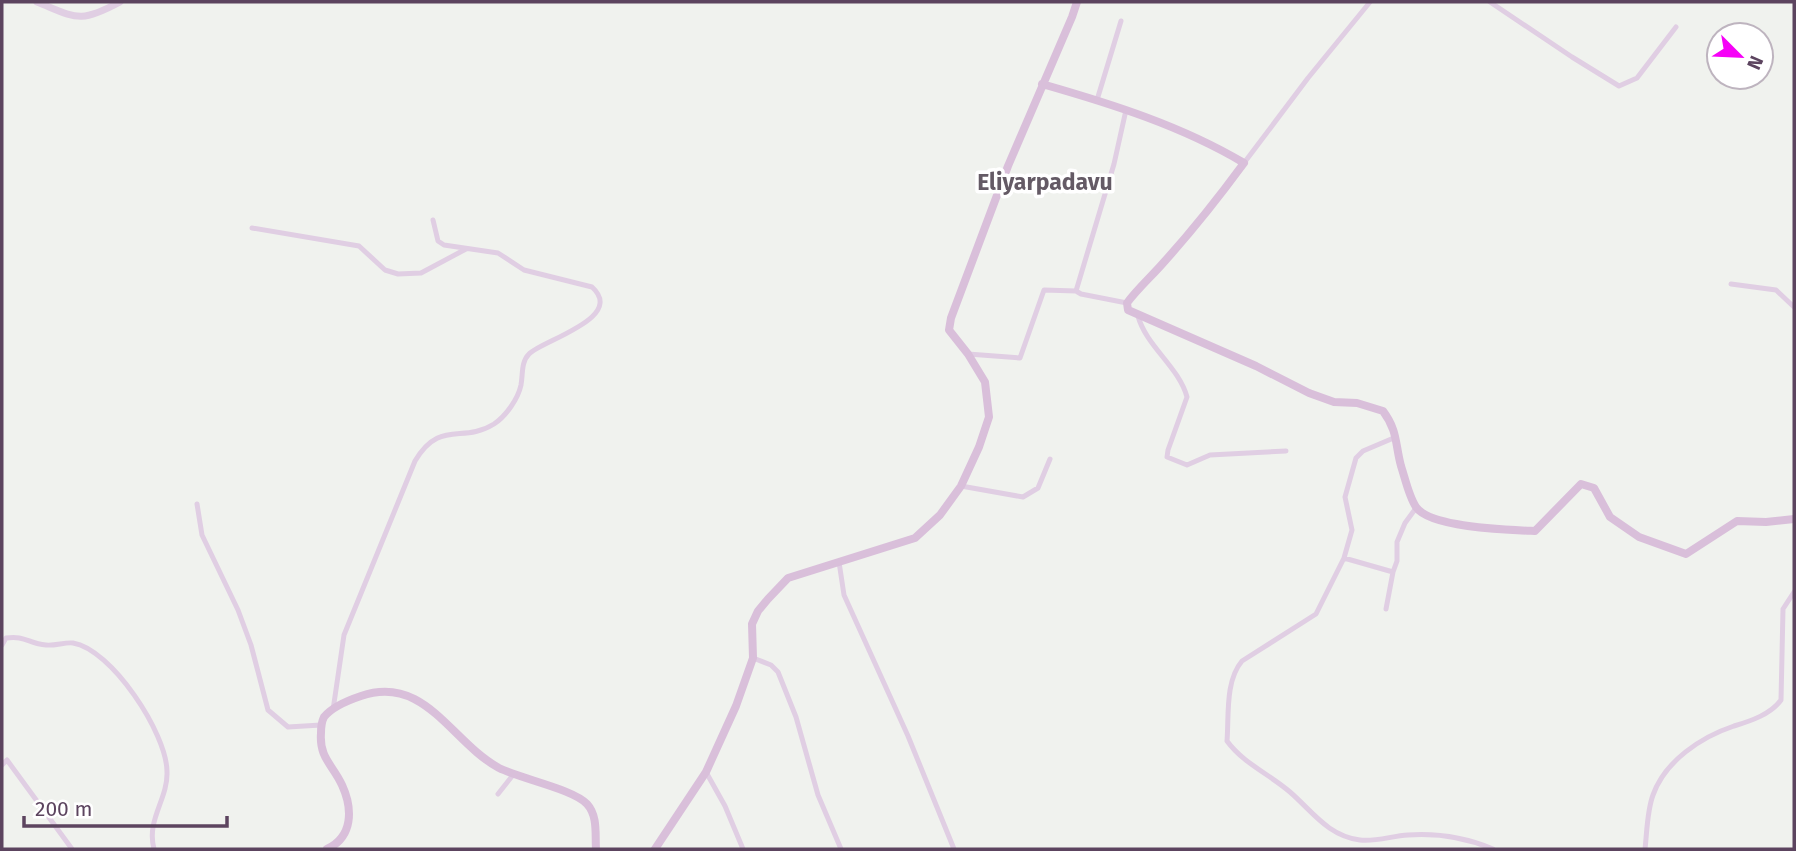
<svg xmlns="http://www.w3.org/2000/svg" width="1796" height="851" viewBox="0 0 1796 851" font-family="'Fira Sans',sans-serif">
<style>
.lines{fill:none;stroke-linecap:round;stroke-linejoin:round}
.minor{stroke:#e0cee3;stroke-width:5}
.tertiary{stroke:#e0cee3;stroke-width:7}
.secondary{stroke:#d9bfda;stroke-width:8}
.labels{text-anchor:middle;stroke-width:7;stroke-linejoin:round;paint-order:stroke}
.quarter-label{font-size:23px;font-weight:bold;fill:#645a65;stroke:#fff}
</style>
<rect width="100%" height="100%" fill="#f0f2ee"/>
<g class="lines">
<path class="minor" d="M1490 2 1572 57 1619 86 1637 78 1676 27
M1097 100 1121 21
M1244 163 1308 78 1370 2
M252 228 359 246 385 270 398 274 421 273 466 249
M1731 284 1776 290 1794 307
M1076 291 1114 164 1126 110
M1138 316C1146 346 1179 367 1187 397L1168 450 1167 457 1187 465 1210 455 1286 451
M968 354 1020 358 1044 290 1076 291 1081 294 1127 303
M1396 437 1363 451 1356 458 1345 497 1352 530 1344 558 1316 614 1242 661C1225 681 1229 716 1227 741 1243 763 1269 774 1290 792 1312 811 1328 836 1360 840 1375 842 1392 836 1408 835 1437 833 1467 838 1493 849
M961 486 1023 497 1038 488 1050 459
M197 504 202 535 238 610 251 645 268 710 288 727 321 725
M1344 558 1393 572
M839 562 844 595 908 736 954 849
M1386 609 1393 572 1397 561V542L1405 523 1416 508
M2 645 6 638C25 635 29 644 46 645 55 646 65 642 73 643 111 649 167 733 167 772 168 799 146 820 154 849
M753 658 771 665 778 672 796 717 818 795 841 849
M333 710 344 635 415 461C440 419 462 444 494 424 506 416 518 399 521 385 523 374 521 362 529 354 543 340 626 318 592 287L524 270 498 253 444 245 438 241 433 220
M2 765 7 760 72 849
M706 772 725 806 743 849
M498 794 513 775
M1645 849C1647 832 1647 811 1653 795 1665 761 1701 737 1734 726 1751 721 1771 714 1781 700L1783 609 1794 592"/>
<path class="tertiary" d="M37 2C77 18 79 24 120 2"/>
<path class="secondary" d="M1042 84C1112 104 1182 126 1244 163 1219 197 1192 231 1164 262 1151 277 1138 288 1127 303L1128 310 1256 366 1309 393 1334 402 1357 403 1383 411C1398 431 1395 444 1401 466 1405 478 1409 497 1416 507 1430 528 1511 530 1535 531L1581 484 1594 488 1610 517 1639 537 1686 554 1737 521 1766 522 1794 519
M327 849C353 837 353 809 342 785 333 765 319 758 321 733 321 728 322 721 324 717 332 707 349 700 361 696 425 674 451 742 499 768 521 779 573 789 587 804 598 816 595 834 596 849
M655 849 706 772 736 706 753 658 752 624 758 611 768 599 788 578 915 538 940 515 961 486 979 447 989 417 985 382 968 354 949 330 951 318 1008 166 1072 17 1077 2"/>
</g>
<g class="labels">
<g class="quarter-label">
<text x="1045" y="190">Eliyarpadavu</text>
</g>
</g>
<rect width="1796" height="851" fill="none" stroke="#5c445f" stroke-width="7"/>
<g transform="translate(1740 56) rotate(114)"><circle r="33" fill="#ffffff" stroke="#beb4bf" stroke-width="2"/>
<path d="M0-5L12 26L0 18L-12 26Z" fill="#f602f7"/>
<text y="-10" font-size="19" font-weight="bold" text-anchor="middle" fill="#5c445f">N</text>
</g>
<path d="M24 816v10h203v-10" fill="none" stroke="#5c445f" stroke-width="3.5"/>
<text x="35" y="816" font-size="21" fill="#5c445f" stroke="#ffffff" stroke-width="5" paint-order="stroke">200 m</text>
</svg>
